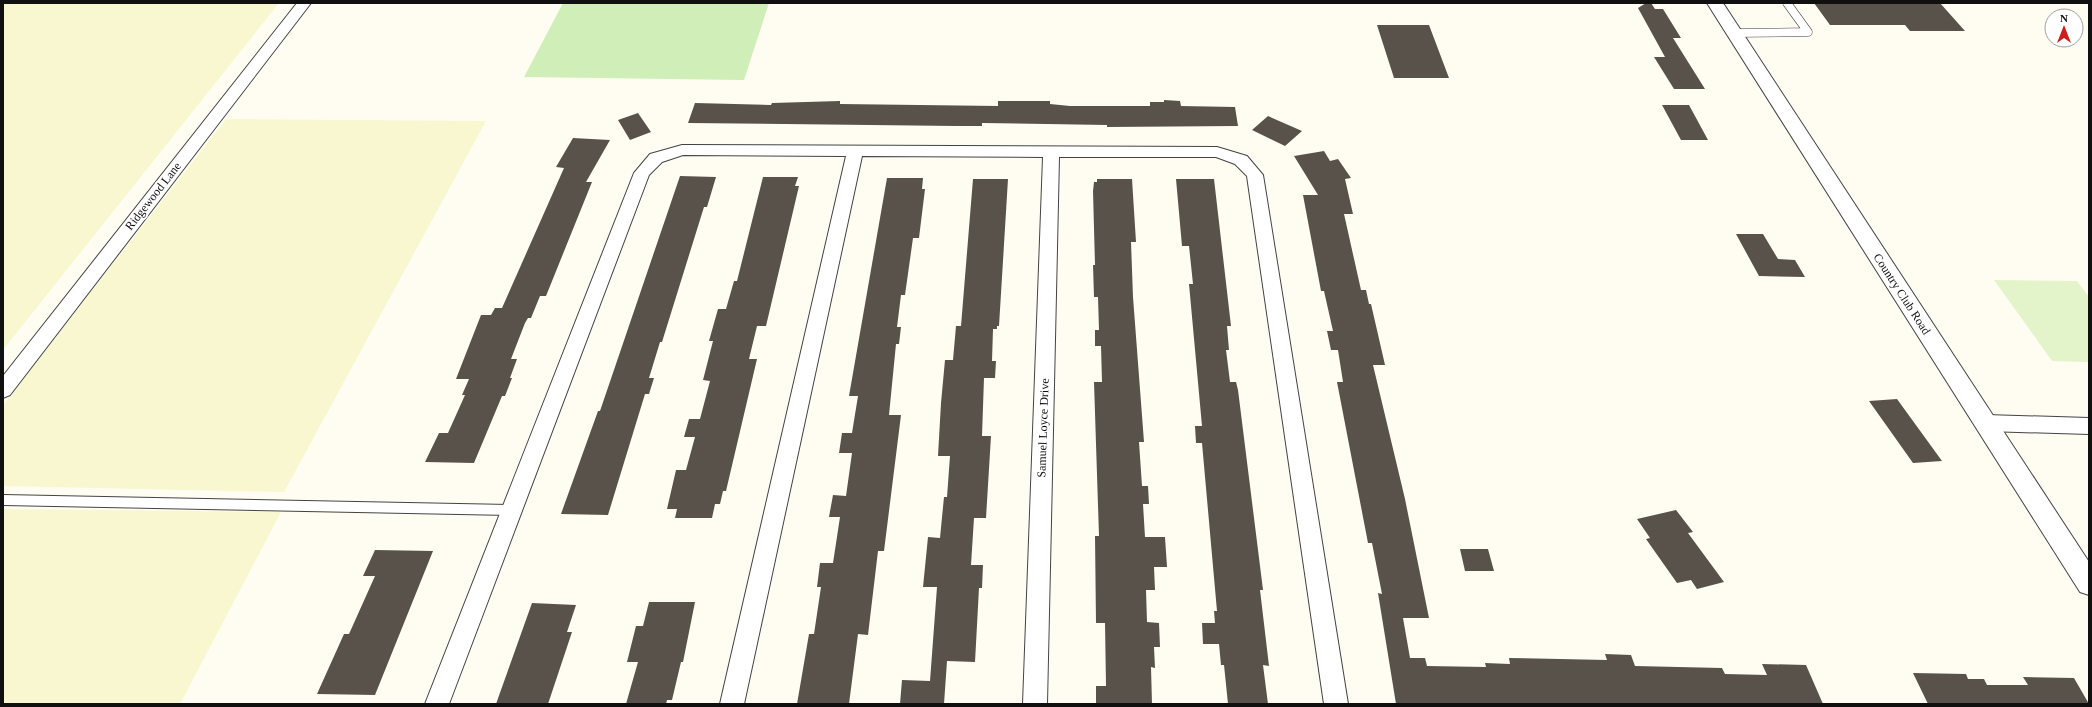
<svg xmlns="http://www.w3.org/2000/svg" width="2092" height="707" viewBox="0 0 2092 707" font-family="Georgia,serif">
<style>
.farmland{fill:#f8f7cf}
.green{fill:#d0eeb8}
.pitch{fill:#e3f4ca}
.building{fill:#59524b}
.lines{fill:none;stroke-linecap:round;stroke-linejoin:round}
.service-far1-casing{stroke:#434343;stroke-width:9}
.service-casing{stroke:#434343;stroke-width:12}
.minor-casing{stroke:#434343;stroke-width:2}
.tertiary-casing{stroke:#434343;stroke-width:2}
.service-far1{stroke:#fff;stroke-width:8}
.service{stroke:#fff;stroke-width:10}
.minor{fill:#fff;fill-rule:evenodd}
.tertiary{fill:#fff;fill-rule:evenodd}
.labels{text-anchor:middle;stroke-width:4;stroke-linejoin:round;paint-order:stroke}
.street-label{font-size:12px;fill:#101010;stroke:#fff}
</style>
<rect width="100%" height="100%" fill="#fffdf2"/>
<path class="farmland" d="M3 3H279L3 350Z
M226 119 486 121 284 492 3 486V405Z
M3 509 281 512 180 704H3Z"/>
<path class="green" d="M563 3H769L744 80 524 77Z"/>
<path class="pitch" d="M1994 280 2077 281 2089 297V362L2052 361Z"/>
<path class="building" d="M1646 3H1651L1655 9H1663L1681 38H1673L1705 89H1674L1654 57H1665L1638 8Z
M1814 3H1940L1965 31H1910L1905 25H1830Z
M1377 25H1429L1449 78H1394Z
M1164 100 1180 101 1181 106 1235 107 1238 126 1107 127V125L982 123V126H956L688 123 695 103 771 105 772 103 840 101V104L998 106V101H1050V104L1070 106H1150V102H1164Z
M1662 105H1689L1708 140H1681Z
M638 113 651 132 630 140 618 120Z
M1268 116 1302 131 1285 146 1252 130Z
M573 138 610 140 586 182H592L546 296H540L531 318H528L525 323 511 359H517L510 378H512L505 396H502L474 463 425 462 439 433H448L465 395H462L469 379H456L481 315H491L495 308H502L564 168 556 167Z
M1324 151 1330 161 1338 159 1351 178 1345 179 1353 214H1344L1361 290H1366L1369 304H1371L1385 365H1373L1405 499 1429 618H1403L1410 658H1425L1427 666 1486 667 1485 663 1510 664 1509 658 1607 660 1605 654 1631 655 1635 666 1722 668 1725 674 1767 675 1762 664 1806 665 1823 704H1396L1378 593 1382 594 1372 543H1368L1337 382H1343L1338 350H1331L1327 331H1333L1324 291H1321L1303 195H1318L1294 156Z
M680 176 716 177 707 207H704L662 342H660L649 378H654L649 394H645L608 515 561 514 598 411H600Z
M763 177H798L795 186H799L766 326H757L749 359H757L726 491H723L720 504H715L712 518H675L677 509H667L676 470H686L695 437H684L689 419H700L710 381 703 380 713 341H709L718 309H726L734 281H737Z
M887 178H923L922 189H925L919 238H913L905 295H901L897 327H901L899 344H896L889 415H901L884 551H878L868 635 858 634 849 704H797L809 634H814L821 587H817L820 563H833L840 517H829L833 495 846 496 852 453H839L842 433H852L858 396H849Z
M973 179H1008L999 326H997V329H993L992 361H996L995 378H984L982 436H991L986 518H974L971 565H983L982 588H979L975 662 947 661 944 704H900L902 680 930 681 937 587H923L928 537 940 538 944 497H947L950 456H938L941 403 945 360H953L956 326H961Z
M1097 179H1132L1136 242H1131L1133 297 1144 442H1139L1142 486H1148L1149 504H1143L1145 537H1165L1167 567H1154L1155 590H1146L1147 622 1159 623 1160 647H1154L1155 668 1151 667 1152 704 1096 703V686H1106L1105 623H1096L1095 536H1099L1094 382H1102L1101 346H1095V330H1099L1098 297H1094L1093 265H1095L1093 191 1094 182H1097Z
M1176 179H1214L1231 326H1227L1229 350H1226L1230 382H1236L1238 390 1263 590H1260L1269 666 1263 665 1268 704H1228L1224 665H1221L1219 644H1203L1202 623H1215L1214 611H1217L1202 443H1196L1195 426H1202L1189 284H1193L1189 246H1182Z
M1736 234H1763L1778 259 1795 260 1805 277 1759 276Z
M1897 399 1942 461 1913 463 1869 401Z
M1676 510 1693 532 1688 533 1724 582 1697 589 1691 580 1677 583 1646 539 1650 538 1637 519Z
M1460 549H1488L1494 571H1465Z
M375 550 433 551 375 695 317 694 344 634H349L375 576H363Z
M649 602H695L683 662H681L672 700H667L666 704H626L638 662H627L636 626H643Z
M532 603 576 605 567 632H572L548 704H496Z
M1913 673 1966 674 1968 679H1984L1987 685H2028L2023 677 2074 678 2089 704H1928Z"/>
<g class="lines">
<defs>
<path id="service-far1" d="M1734 33 1808 32 1787 3"/>
<path id="service" d="M3 500 511 510"/>
<path id="minor" d="M297 3H311L10 395 3 398V376Z
M682 145 1217 147 1247 156 1263 175 1348 704H1324L1247 176 1235 164 1216 157H1059L1047 704H1023L1043 157 862 156 744 704H720L846 156 683 155 662 162 649 175 449 704H425L634 173 650 154Z
M1986 415 2089 418V434L1986 431 1979 429 1976 423 1979 417Z"/>
<path id="tertiary" d="M1707 3H1723L2089 562V595L2080 592Z"/>
</defs>
<use href="#service-far1" class="service-far1-casing"/>
<use href="#service" class="service-casing"/>
<use href="#minor" class="minor-casing"/>
<use href="#tertiary" class="tertiary-casing"/>
<use href="#service-far1" class="service-far1"/>
<use href="#service" class="service"/>
<use href="#minor" class="minor"/>
<use href="#tertiary" class="tertiary"/>
</g>
<g class="labels">
<g class="street-label">
<text transform="translate(153 196) rotate(-52)" y="4">Ridgewood Lane</text>
<text transform="translate(1902 294) rotate(57)" y="4">Country Club Road</text>
<text transform="translate(1043 428) rotate(-88)" y="4">Samuel Loyce Drive</text>
</g>
</g>
<rect width="2092" height="707" fill="none" stroke="#101010" stroke-width="8"/>
<g transform="translate(2064 28)"><circle r="19" fill="#ffffff" stroke="#9f9f9f"/>
<path d="M0-3L7 15L0 10L-7 15Z" fill="#cd1e1a"/>
<text y="-6" font-size="11" font-weight="bold" text-anchor="middle" fill="#101010">N</text>
</g>
</svg>
